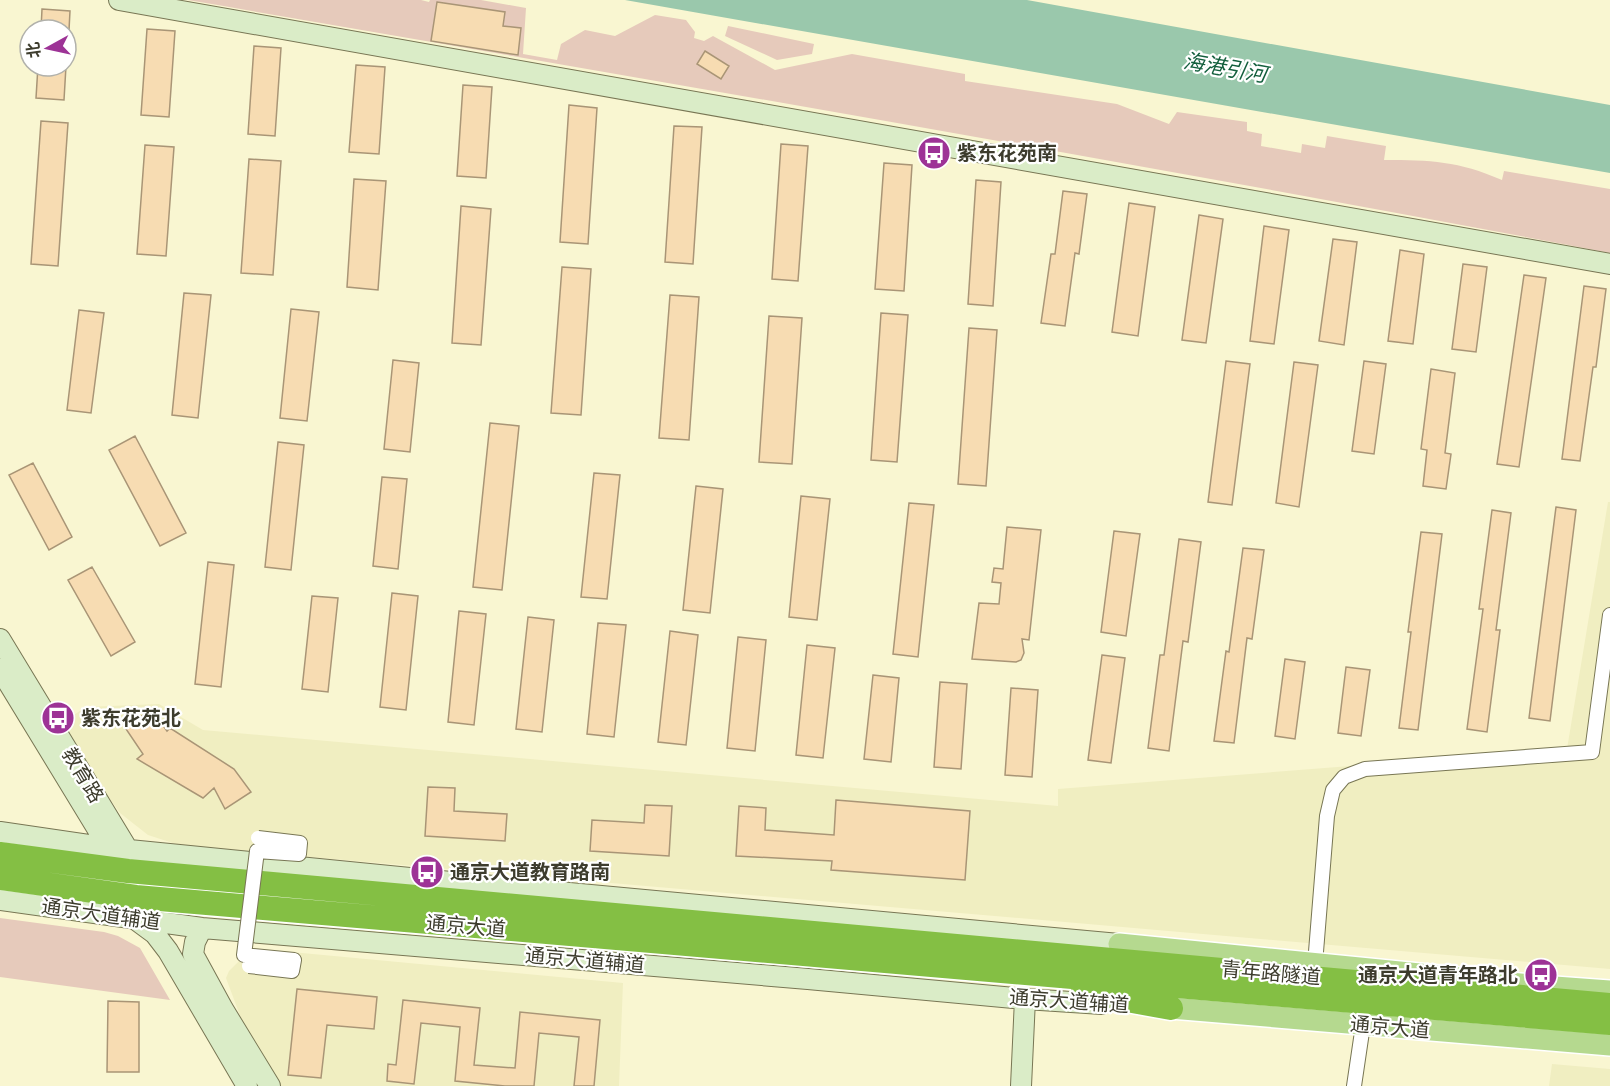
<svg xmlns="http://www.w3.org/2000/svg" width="1610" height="1086" viewBox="0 0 1610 1086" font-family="'IBM Plex Sans','Noto Sans SC',sans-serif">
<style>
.built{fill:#f0eec1}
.green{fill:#e6cabb}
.water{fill:#9ac8ac}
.building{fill:#f7dcb2;stroke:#a99576;stroke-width:1.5}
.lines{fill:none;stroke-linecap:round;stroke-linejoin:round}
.street-casing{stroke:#787654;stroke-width:16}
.secondary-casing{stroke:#787654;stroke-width:22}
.primary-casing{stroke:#fff;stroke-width:24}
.highway-casing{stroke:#fff;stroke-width:27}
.street{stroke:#fff;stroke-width:14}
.secondary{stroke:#daecc7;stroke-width:20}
.primary{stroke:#b5d98f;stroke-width:21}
.highway{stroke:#84bf44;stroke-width:24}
.street-bridge-casing{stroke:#787654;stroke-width:16;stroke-linecap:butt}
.street-bridge{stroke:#fff;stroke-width:14}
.labels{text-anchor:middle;stroke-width:4.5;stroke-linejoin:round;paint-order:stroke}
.poi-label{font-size:20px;font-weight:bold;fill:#3d3c2d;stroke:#fff;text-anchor:start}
.street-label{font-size:20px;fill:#3d3c2d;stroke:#fff}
.water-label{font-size:21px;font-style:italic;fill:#135f3d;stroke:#fff}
</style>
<rect width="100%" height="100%" fill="#f9f6d1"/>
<path class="built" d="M1608 502H1610V969L182 846 148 835 120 813 105 792 63 722 86 707 159 704 203 730 1058 806V789L1567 749Z
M270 950 623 983 619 1086H281L245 1029 226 978 229 971 239 961Z
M1552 1064 1610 1069V1086H1549Z"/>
<path class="green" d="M188 0H421L429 2 430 0H481L526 8 523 54 557 60 561 44 585 30 615 36 655 15 686 20 695 32 694 38 704 41 713 36 775 70 852 54 965 74V81L1117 104 1169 124 1177 112 1247 122V131L1262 134 1261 146 1301 153 1302 144 1325 148 1327 136 1386 146 1384 160C1431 160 1458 161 1502 180L1504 171 1610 189V253C1137 163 663 82 188 0Z
M728 26 814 44 812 54 777 60 725 36Z
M0 918 104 932 118 936 140 948 170 1000 0 977Z"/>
<path class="water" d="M625 0H1027L1610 105V173Z"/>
<path class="building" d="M437 2 505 12 503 26 521 28 518 55 431 41Z
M42 9 70 11 69 30H41Z
M147 29 175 31 169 117 141 115Z
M254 46 281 48 275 136 248 134Z
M705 51 729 66 721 79 697 64Z
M356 65 385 67 379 154 349 152Z
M38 66H66L64 100 36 98Z
M463 85 492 87 486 178 457 176Z
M569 105 597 108 588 244 560 242Z
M41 121 68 123 58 266 31 264Z
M674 126 702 127 693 264 665 262Z
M781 144 808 146 798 281 772 279Z
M145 145 174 147 166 256 137 254Z
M249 159 281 161 273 275 241 273Z
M884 163 912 165 904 291 875 289Z
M354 179 386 181 378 290 347 287Z
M976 180 1001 182 993 306 968 304Z
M1063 191 1087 194 1079 254 1075 253 1065 326 1041 323 1051 254H1055Z
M1129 203 1155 207 1138 336 1112 332Z
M461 206 491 209 481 345 452 343Z
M1199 215 1223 219 1206 343 1182 340Z
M1264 226 1289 230 1274 344 1250 341Z
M1333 239 1357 242 1344 345 1319 341Z
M1400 250 1424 254 1413 344 1388 341Z
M1463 264 1487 267 1476 352 1452 349Z
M562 267 591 269 581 415 551 413Z
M1524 275 1546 278 1519 467 1497 464Z
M1584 286 1606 289 1596 367H1593L1580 461 1562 459Z
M184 293 211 295 198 418 172 415Z
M670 295 699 297 689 440 659 438Z
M291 309 319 312 307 421 280 418Z
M79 310 104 313 91 413 67 410Z
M881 313 908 315 897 462 871 460Z
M769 316 802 318 792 464 759 462Z
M969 328 997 330 986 486 958 484Z
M393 360 419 363 410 452 384 449Z
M1226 361 1250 364 1232 505 1208 502Z
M1364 361 1386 364 1374 454 1352 451Z
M1294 362 1318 365 1299 507 1276 503Z
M1431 369 1455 373 1445 453 1451 454 1446 489 1423 486 1427 450 1421 449Z
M490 423 519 426 502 590 473 587Z
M135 436 186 533 160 546 109 450Z
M278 442 304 445 291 570 265 567Z
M33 463 72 537 49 550 9 475Z
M594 473 620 475 607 599 581 597Z
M382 477 407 479 398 569 373 566Z
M696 486 723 489 710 613 683 610Z
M801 496 830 499 817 620 789 617Z
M909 503 934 505 918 657 893 654Z
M1556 507 1576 510 1550 721 1529 718Z
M1492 510 1511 513 1496 630H1500L1487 732 1467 729 1483 609H1479Z
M1007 527 1041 530 1029 640 1022 639 1024 653 1021 660 1016 662 972 659 979 603 999 604 1001 583 992 582 994 568 1003 569Z
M1114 531 1140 534 1126 636 1101 632Z
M1421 532 1442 534 1418 730 1399 728 1411 632H1408Z
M1179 539 1201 542 1188 642 1183 641 1169 751 1148 748 1160 655H1164Z
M1243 548 1264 550 1252 639 1247 638 1234 743 1214 741 1226 651 1229 652Z
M208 562 234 565 221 687 195 684Z
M92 567 135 642 111 656 68 580Z
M392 593 418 596 406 710 380 707Z
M312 596 338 598 328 692 302 689Z
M459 611 486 614 474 725 448 722Z
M528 617 554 620 542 732 516 729Z
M598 623 626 625 614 737 587 734Z
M670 631 698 635 686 745 658 742Z
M738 637 766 640 755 751 727 748Z
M807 645 835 648 823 758 796 755Z
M1102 655 1125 658 1111 763 1088 760Z
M1285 659 1305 662 1295 739 1275 736Z
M1346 667 1370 670 1361 736 1338 733Z
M873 675 899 678 891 762 864 759Z
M940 682 967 684 961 769 934 767Z
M1011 688 1038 690 1032 777 1005 775Z
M152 710 167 731 170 728 234 769 251 792 225 809 214 788 203 798 137 759 143 754 124 726Z
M428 787 455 788 454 811 507 814 505 841 425 836Z
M836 800 970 811 965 880 831 870 832 861 736 856 739 806 766 808 765 830 834 835Z
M645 805 672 806 669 856 590 851 592 820 644 823Z
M297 989 377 997 374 1029 327 1025 321 1078 288 1075Z
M403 1000 480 1008 474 1065 515 1068 520 1012 600 1020 594 1086H574L579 1037 539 1033 534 1086H505L455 1081 460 1027 421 1023 414 1084 387 1081 388 1064 396 1065Z
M108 1001 139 1002V1072H107Z"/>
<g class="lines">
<defs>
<path id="street" d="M1315 964 1327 816 1333 790 1344 777 1365 769 1592 752 1610 615
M1354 1086 1363 1025"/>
<path id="secondary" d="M119 0 1610 264
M0 639 128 850
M0 669 109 848
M0 832 109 848 430 880 1119 944
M0 900 202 928 808 979 1025 999 1102 1004
M136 920 155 934 168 951 247 1086
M202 928 195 942 193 954 223 1009 270 1086
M1021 1086 1025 999"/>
<path id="primary" d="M1119 944 1541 986 1610 991
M1171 1008 1610 1045"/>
<path id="highway" d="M0 854 128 871 1610 1005
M0 878 136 897 1610 1023
M1083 992 1171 1008"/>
</defs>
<use href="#street" class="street-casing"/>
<use href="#secondary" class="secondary-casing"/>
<use href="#primary" class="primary-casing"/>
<use href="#highway" class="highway-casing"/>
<use href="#street" class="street"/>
<use href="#secondary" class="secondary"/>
<use href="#primary" class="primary"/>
<use href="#highway" class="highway"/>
<defs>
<path id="street-bridge" d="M249 966 292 971 294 960 244 955 257 851 299 854 300 843 258 838"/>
</defs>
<use href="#street-bridge" class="street-bridge-casing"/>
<use href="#street-bridge" class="street-bridge"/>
</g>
<defs>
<symbol id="bus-disc" viewBox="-11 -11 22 22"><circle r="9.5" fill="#9d3396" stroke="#fff"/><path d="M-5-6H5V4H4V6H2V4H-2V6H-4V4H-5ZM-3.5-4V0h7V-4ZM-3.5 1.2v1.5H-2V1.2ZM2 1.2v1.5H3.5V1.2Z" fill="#fff"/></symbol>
</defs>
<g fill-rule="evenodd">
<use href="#bus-disc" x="915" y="134" width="38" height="38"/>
<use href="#bus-disc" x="39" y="699" width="38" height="38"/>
<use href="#bus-disc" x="408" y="853" width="38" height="38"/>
<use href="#bus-disc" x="1522" y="956" width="38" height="38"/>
</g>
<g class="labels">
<g class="poi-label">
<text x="957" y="160">紫东花苑南</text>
<text x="81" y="725">紫东花苑北</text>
<text x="450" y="879">通京大道教育路南</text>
<text x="1518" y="982" text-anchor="end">通京大道青年路北</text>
</g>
<g class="street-label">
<text transform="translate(83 775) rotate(59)" y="7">教育路</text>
<text transform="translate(101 914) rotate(8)" y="7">通京大道辅道</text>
<text transform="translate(466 926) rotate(5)" y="7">通京大道</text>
<text transform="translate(585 960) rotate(5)" y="7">通京大道辅道</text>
<text transform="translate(1271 973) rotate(5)" y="7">青年路隧道</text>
<text transform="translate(1069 1001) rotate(4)" y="7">通京大道辅道</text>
<text transform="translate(1390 1027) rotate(5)" y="7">通京大道</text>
</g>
<g class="water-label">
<text transform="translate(1225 68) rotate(10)" y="7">海港引河</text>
</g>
</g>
<g transform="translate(48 48) rotate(262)"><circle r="28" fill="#ffffff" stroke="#b1b1ab" stroke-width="1.5"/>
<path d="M0-4.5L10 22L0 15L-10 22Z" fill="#9d3396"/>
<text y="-9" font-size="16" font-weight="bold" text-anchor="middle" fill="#3d3c2d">北</text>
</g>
</svg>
